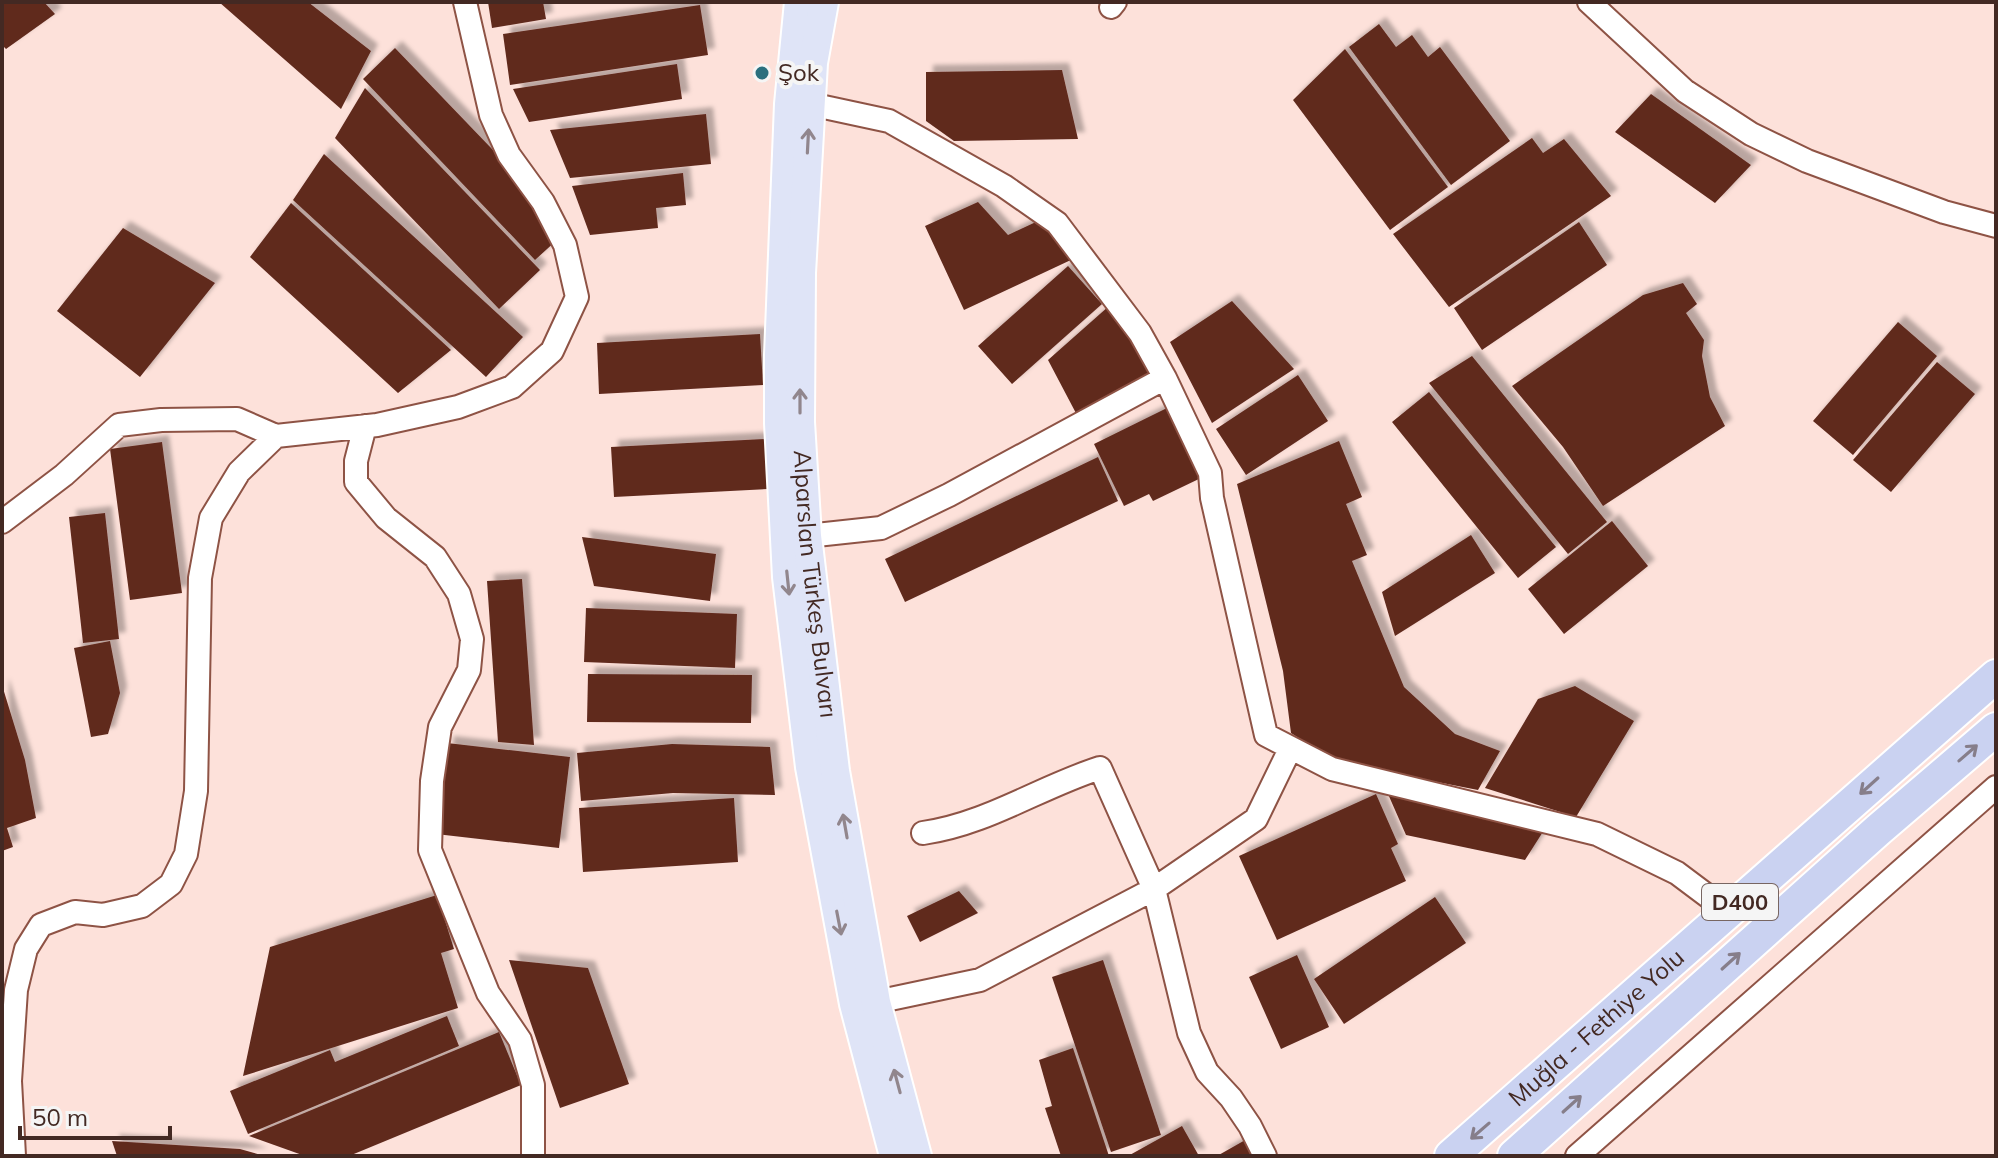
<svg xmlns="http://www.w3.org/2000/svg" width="1998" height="1158" font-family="Mulish,sans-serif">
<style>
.building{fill:#602a1e;filter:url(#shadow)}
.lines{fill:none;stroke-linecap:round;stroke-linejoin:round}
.minor-casing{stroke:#8e5345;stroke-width:26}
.major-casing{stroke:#fff;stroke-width:32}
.highway-casing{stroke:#fff;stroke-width:36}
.minor{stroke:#fff;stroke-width:22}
.major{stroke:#dfe4f7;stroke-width:28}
.highway{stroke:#cad2f1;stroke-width:32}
.oneway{stroke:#91868d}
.oneway2{stroke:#867e8a}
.poi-dot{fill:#2a6f7e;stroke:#f5f5f5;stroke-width:3}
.labels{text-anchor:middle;stroke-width:8;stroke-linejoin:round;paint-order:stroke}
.shield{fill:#f5f5f5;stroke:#786662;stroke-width:2}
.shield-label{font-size:22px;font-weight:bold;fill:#432923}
.poi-label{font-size:24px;fill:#432923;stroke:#f5f5f5;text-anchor:start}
.street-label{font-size:24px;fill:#432923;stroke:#f5f5f5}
</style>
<defs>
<filter id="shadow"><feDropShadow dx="7" dy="-7" stdDeviation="2" flood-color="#0004"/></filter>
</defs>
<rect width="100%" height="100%" fill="#fde1da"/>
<path class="building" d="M2 2H44L55 14 6 49 2 45Z
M219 2H308L371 51 341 109Z
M488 2H543L546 19 492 28Z
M700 5 708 55 510 85 503 34Z
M1379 24 1396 47 1412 35 1428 57 1440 47 1510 141 1451 185 1349 47Z
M395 48 517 175 558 239 535 260 363 79Z
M1345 49 1448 187 1390 230 1293 100Z
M677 64 682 99 529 122 513 89Z
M1062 70 1078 139 954 141 926 121V72Z
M365 88 540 270 499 309 335 138Z
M1651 94 1751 165 1715 203 1615 132Z
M706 114 711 164 570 178 550 130Z
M1532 138 1543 153 1564 139 1611 196 1449 307 1393 234Z
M324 154 523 337 486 377 293 200Z
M683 173 686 205 656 208 658 228 590 235 572 186Z
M978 202 1008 235 1038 221 1073 259 964 310 925 226Z
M291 203 451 350 398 393 250 257Z
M1579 222 1607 265 1482 350 1454 308Z
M123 228 215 283 140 377 57 311Z
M1068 266 1102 304 1012 384 978 346Z
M1683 283 1697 304 1686 313 1704 340 1702 356 1710 397 1725 426 1603 506 1563 447 1512 386 1643 295Z
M1232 301 1294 369 1212 423 1170 342Z
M1109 306 1157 372 1078 417 1048 360Z
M1898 322 1937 356 1853 455 1813 421Z
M760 334 763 385 599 394 597 343Z
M1472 356 1607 522 1568 554 1429 383Z
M1937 362 1975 394 1891 492 1853 460Z
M1298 375 1328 421 1246 475 1216 429Z
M1429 392 1556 547 1518 578 1392 422Z
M1169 407 1203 477 1153 501 1149 494 1124 506 1094 444Z
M766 439 768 489 614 497 611 447Z
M1339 441 1362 497 1346 504 1367 555 1352 561 1404 687 1455 734 1500 751 1478 790 1335 762 1291 733 1283 671 1237 484Z
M162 442 182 593 130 600 110 449Z
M1098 457 1118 501 905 602 885 559Z
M105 513 119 639 83 643 69 517Z
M1612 521 1648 566 1564 634 1528 589Z
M1471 535 1495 573 1395 636 1382 592Z
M582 537 716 554 710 601 594 586Z
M522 579 534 745 498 742 487 581Z
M586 608 737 614 735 668 584 662Z
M110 641 120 693 108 734 91 737 74 648Z
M588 674 752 675 751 723 587 722Z
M2 685 25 760 36 818 7 828 13 847 2 851Z
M1575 686 1634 721 1576 817 1485 788 1538 699Z
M447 743 570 757 559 848 436 834Z
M672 744 770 747 775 795 673 793 581 801 577 753Z
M1376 794 1398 844 1391 848 1406 881 1277 940 1239 856Z
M1388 794 1546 827 1525 860 1406 835Z
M734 798 738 862 583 872 579 808Z
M959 891 978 913 920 942 907 916Z
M437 895 454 949 441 953 458 1008 243 1076 270 947Z
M1435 897 1466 943 1344 1024 1314 979Z
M1297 955 1329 1027 1281 1049 1249 977Z
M509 960 588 968 629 1084 560 1108Z
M1103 960 1161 1135 1111 1152 1052 977Z
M447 1016 459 1046 248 1134 230 1091 330 1050 335 1062Z
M499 1032 521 1085 349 1156H305L249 1136Z
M1073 1048 1109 1156H1061L1045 1108 1052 1106 1039 1060Z
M1182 1126 1199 1156H1128Z
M1247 1139 1256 1156H1217Z
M112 1141 240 1149 261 1155 117 1156Z"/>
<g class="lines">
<defs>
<path id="minor" d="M1589 2 1685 91 1751 134 1807 161 1944 212 1996 226
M1111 7 1115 2
M810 104 889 121 1004 186 1057 223 1140 333 1165 378 1210 473 1212 498 1266 735 1332 769 1597 834 1677 873 1729 912
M365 426 356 461V482L386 518 435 557 459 594 472 639 469 670 440 727 432 781 430 850 488 993 520 1040 533 1085V1156
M2 522 64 475 119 425 161 420 237 419 276 436
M807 536 881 528 949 495 1165 378
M923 833C987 824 1040 787 1100 768L1154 889 1189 1033 1207 1072 1231 1098 1250 1126 1265 1156
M876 1002 980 980 1154 889 1256 819 1290 749
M14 1156 10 1081 16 990 26 949 41 925 75 912 103 915 142 906 171 884 186 854 196 791 200 578 211 518 239 472 276 436 377 425 458 407 512 387 552 351 577 297 565 245 543 202 509 155 491 115 465 2
M1577 1156 1996 787"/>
<g id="major">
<path d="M799 2 789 104 779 355V423L787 577 810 767 854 1004 894 1156"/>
<path id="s1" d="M824 2 813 63 801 273 800 422 807 536 835 771 876 1002 917 1156"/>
</g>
<g id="highway">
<path id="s2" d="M1451 1156 1996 676"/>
<path d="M1514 1156 1878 830 1996 729"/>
</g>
</defs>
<use href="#minor" class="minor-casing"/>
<use href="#major" class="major-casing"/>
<use href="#highway" class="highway-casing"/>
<use href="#minor" class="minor"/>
<use href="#major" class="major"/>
<use href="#highway" class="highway"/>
</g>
<defs><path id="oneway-shaft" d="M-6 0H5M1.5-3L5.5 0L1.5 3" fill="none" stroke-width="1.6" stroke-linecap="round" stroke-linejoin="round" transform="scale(2)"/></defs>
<g class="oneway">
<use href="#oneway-shaft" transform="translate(808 141) rotate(-87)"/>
<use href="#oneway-shaft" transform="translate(800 401) rotate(-90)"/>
<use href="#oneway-shaft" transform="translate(788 583) rotate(84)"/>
<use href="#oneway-shaft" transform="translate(845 826) rotate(-100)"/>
<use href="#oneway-shaft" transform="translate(839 923) rotate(79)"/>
<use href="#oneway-shaft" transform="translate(897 1081) rotate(-105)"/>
</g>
<g class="oneway2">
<use href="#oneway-shaft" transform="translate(1968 753) rotate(-41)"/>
<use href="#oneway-shaft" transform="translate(1869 786) rotate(138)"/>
<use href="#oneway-shaft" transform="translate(1731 961) rotate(-42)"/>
<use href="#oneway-shaft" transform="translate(1572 1104) rotate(-42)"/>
<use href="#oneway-shaft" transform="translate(1480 1131) rotate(139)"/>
</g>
<circle class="poi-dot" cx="762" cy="73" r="8"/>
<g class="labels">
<rect class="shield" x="1702" y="884" width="76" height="36" rx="6"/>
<g class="shield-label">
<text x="1740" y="910">D400</text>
</g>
<g class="poi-label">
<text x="778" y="81">Şok</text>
</g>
<g class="street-label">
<text dy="8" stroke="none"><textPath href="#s1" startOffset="584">Alparslan Türkeş Bulvarı</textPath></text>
<text dy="8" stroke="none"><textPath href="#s2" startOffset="194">Muğla - Fethiye Yolu</textPath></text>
</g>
</g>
<rect width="1998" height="1158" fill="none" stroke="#432923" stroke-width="8"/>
<path d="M20 1126v12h150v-12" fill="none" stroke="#432923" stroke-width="4"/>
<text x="32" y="1126" font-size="24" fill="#432923" stroke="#f5f5f5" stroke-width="6" paint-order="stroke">50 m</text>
</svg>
